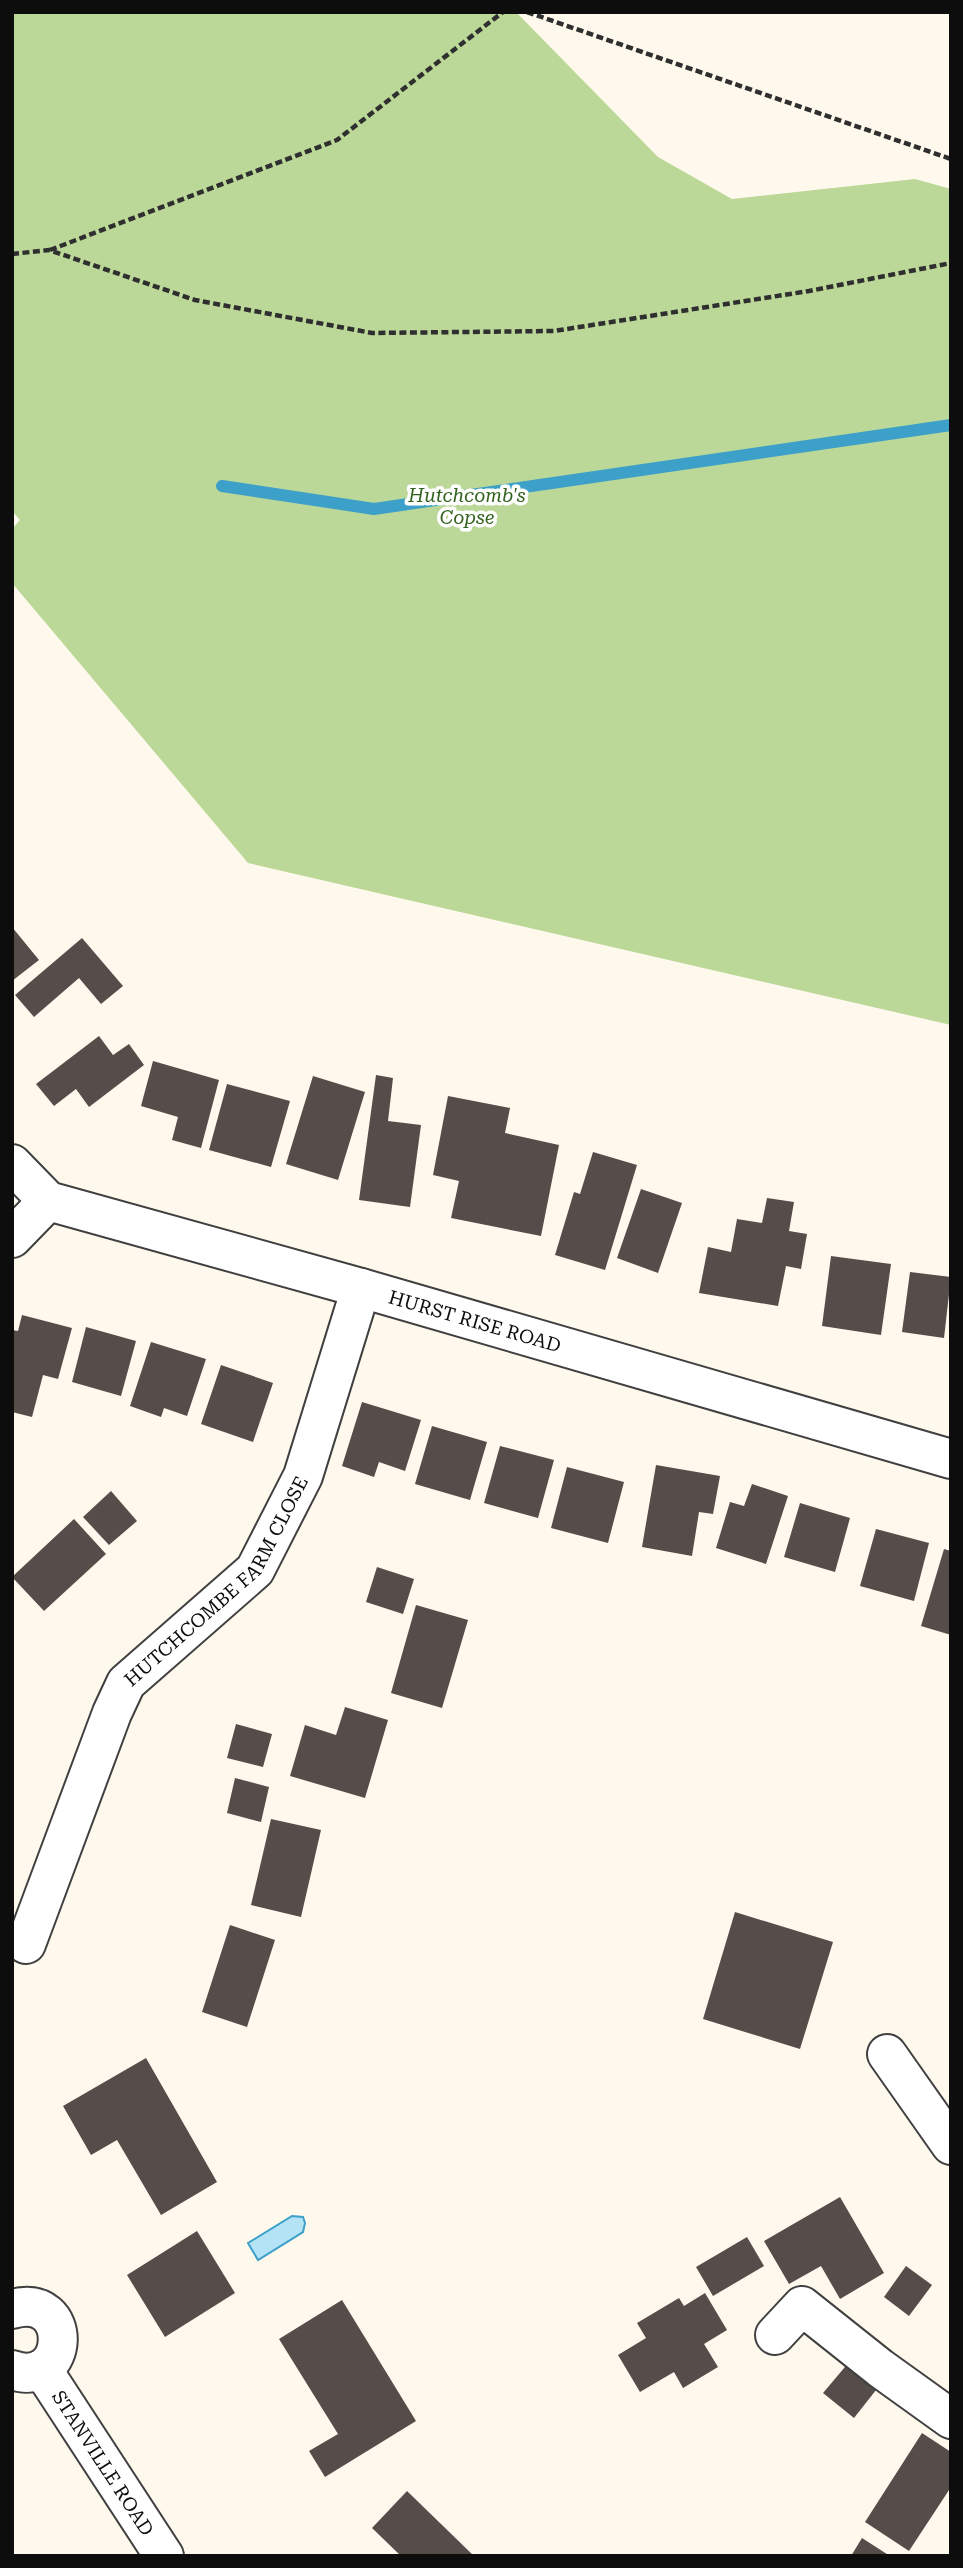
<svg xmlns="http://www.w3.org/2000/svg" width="963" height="2568" font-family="'Roboto Serif',serif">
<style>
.forest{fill:#bcd898}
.water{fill:#b3e3f4;stroke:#3ca0c9;stroke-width:2}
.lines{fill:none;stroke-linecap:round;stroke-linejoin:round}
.stream{stroke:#3ca0c9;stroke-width:12}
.building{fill:#554d4a}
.minor-casing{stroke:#404040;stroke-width:42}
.path{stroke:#2f2f2f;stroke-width:4.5;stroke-dasharray:7 3.5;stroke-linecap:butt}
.minor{stroke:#fff;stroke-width:38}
.labels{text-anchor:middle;stroke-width:7;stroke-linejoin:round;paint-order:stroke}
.park-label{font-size:19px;font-style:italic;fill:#34631f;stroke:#fff}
.street-label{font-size:19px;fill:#0d0d0d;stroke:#fff}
</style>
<rect width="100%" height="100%" fill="#fff9ed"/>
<path class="forest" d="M12 12H516L658 157 732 199 915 179 951 189V1025L248 863 12 583V529L20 520 12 511Z"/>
<path class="water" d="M292 2216 303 2217 305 2223 303 2232 258 2260 248 2243Z"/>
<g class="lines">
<path class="stream" d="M222 486 374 509 951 425"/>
</g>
<path class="building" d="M12 927 39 960 12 981Z
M82 938 123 986 101 1004 79 978 34 1017 15 995Z
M99 1036 113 1055 129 1044 144 1065 89 1107 76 1089 54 1106 36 1084Z
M153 1061 219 1080 201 1148 172 1140 178 1117 141 1106Z
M376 1075 393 1078 388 1121 421 1125 410 1207 359 1200Z
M313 1076 365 1092 338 1180 286 1164Z
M227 1084 290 1101 271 1167 209 1150Z
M448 1096 510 1108 505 1133 559 1145 541 1236 451 1218 459 1181 433 1175Z
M593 1152 637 1165 605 1270 555 1255 574 1192 580 1194Z
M641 1189 682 1203 658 1273 617 1258Z
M767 1198 794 1202 789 1231 807 1234 801 1269 786 1266 778 1306 699 1293 708 1247 731 1252 737 1219 762 1223Z
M831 1256 891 1264 881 1335 822 1326Z
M910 1272 951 1277 944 1338 902 1332Z
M22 1315 72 1328 58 1379 43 1375 32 1417 12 1412V1330L18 1331Z
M86 1327 136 1341 121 1396 72 1382Z
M151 1342 206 1359 187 1416 164 1408 161 1417 130 1406Z
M221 1365 273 1383 253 1442 201 1424Z
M362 1402 421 1420 405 1471 379 1462 374 1477 342 1466Z
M432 1426 487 1442 470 1500 415 1484Z
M500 1446 554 1460 538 1518 484 1503Z
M656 1465 720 1476 713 1514 699 1512 692 1556 642 1547Z
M567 1467 624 1482 608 1543 551 1528Z
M752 1484 788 1496 766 1564 716 1548 730 1502 744 1506Z
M111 1491 137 1521 109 1545 83 1517Z
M800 1503 850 1518 835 1572 784 1557Z
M74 1519 106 1554 44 1611 12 1577Z
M876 1529 929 1543 914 1601 860 1586Z
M944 1549 951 1551V1635L921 1626Z
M377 1567 414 1579 403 1614 366 1602Z
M416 1605 468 1620 442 1708 391 1693Z
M345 1707 388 1720 365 1798 290 1776 305 1725 336 1735Z
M236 1724 272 1734 263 1767 227 1758Z
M235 1778 269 1787 261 1822 227 1813Z
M271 1819 321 1830 301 1917 251 1905Z
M735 1912 833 1942 800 2049 703 2019Z
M230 1925 275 1940 247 2027 202 2012Z
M146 2058 217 2182 161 2215 117 2140 91 2155 63 2106Z
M840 2197 884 2273 840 2299 821 2266 789 2284 764 2241Z
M197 2231 235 2293 165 2337 127 2275Z
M747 2237 764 2266 713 2296 696 2267Z
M906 2266 932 2285 909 2316 884 2297Z
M705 2293 727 2330 704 2344 718 2367 683 2388 674 2372 640 2392 618 2355 646 2338 637 2323 679 2298 684 2306Z
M342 2300 416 2421 325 2477 309 2451 338 2434 279 2339Z
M850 2361 880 2385 854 2418 823 2393Z
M922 2433 951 2452V2487L909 2551 865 2522Z
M407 2491 474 2556H401L372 2528Z
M862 2538 890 2556H851Z"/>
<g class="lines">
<defs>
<g id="minor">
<path id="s1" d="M12 1164 48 1201 361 1288 951 1459"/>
<path d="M12 1238 48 1201"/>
<path id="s2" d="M26 1944 112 1713 126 1683 255 1570 303 1476 361 1288"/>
<path d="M887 2054 951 2145"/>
<path d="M12 2309C75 2291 71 2390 12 2370"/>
<path d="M775 2335 802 2306 880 2368 951 2419"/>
<path id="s3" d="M42 2369 164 2556"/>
</g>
</defs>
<use href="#minor" class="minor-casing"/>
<path class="path" d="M527 12 951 159
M50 250 337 140 503 12
M12 254 49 250 195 300 372 333 554 331 809 291 951 263"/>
<use href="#minor" class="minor"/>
</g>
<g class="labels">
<g class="park-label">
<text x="467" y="502">Hutchcomb's<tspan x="467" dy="22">Copse</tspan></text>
</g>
<g class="street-label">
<text dy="7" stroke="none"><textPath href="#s1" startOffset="495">HURST RISE ROAD</textPath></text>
<text dy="7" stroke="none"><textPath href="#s2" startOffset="418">HUTCHCOMBE FARM CLOSE</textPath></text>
<text dy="7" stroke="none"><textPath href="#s3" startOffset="112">STANVILLE ROAD</textPath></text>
</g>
</g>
<rect width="963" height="2568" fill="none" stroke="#0d0d0d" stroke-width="28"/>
</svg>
